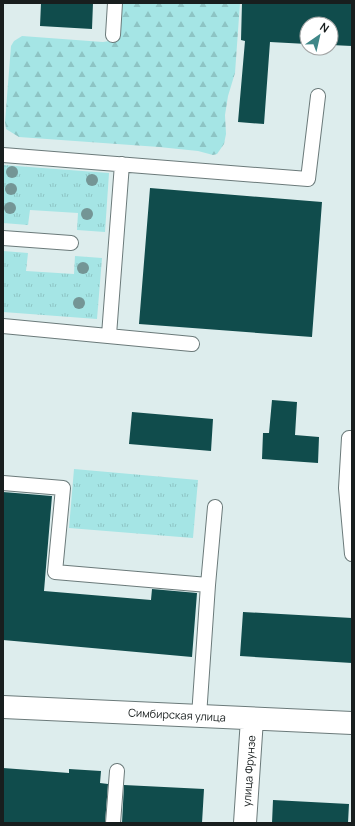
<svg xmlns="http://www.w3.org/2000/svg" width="355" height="826" font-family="Manrope,sans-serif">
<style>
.grass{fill:url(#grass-tufts)}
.forest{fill:url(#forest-firs)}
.building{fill:#104c4c}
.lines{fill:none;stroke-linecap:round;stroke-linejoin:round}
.service-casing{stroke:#6b7a7a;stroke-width:16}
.minor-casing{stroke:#6b7a7a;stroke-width:24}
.service{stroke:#fff;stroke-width:14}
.minor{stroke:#fff;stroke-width:22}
.tree{fill:#749595}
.labels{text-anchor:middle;stroke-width:4;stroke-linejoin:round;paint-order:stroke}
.street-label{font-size:11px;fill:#181e1e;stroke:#fff}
</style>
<defs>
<pattern id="grass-tufts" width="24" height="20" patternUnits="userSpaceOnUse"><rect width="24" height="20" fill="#a5e5e5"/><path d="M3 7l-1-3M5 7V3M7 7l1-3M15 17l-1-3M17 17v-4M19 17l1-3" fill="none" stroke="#8dc4c4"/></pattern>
<pattern id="forest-firs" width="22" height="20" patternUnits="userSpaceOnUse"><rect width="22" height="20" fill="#a5e5e5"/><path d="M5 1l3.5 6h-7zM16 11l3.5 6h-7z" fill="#8dc4c4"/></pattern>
</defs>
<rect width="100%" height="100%" fill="#ddeded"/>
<path class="grass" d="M3 165 109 173 105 232 77 230 78 213 30 210 28 225 3 223Z
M3 251 28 253 26 271 74 274 75 256 102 258 97 319 3 312Z
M74 469 198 480 193 538 69 528Z"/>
<path class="forest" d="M120 3H240L235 73 228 96 225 115 226 134 224 144 217 154 213 155 198 151 159 147 19 137 6 129 5 122 11 46 14 41 22 36 103 42 109 41 113 37Z"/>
<path class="building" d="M41 3H93L92 29 40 26Z
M242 3H352V46L331 45V24H307V44L270 42 264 124 238 122 245 41 241 40Z
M150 188 322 202 312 337 139 324Z
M272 400 297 402 295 435 319 437 318 463 262 459 263 433H269Z
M132 412 213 419 211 451 129 444Z
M3 492 52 496 44 591 151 600 152 589 197 593 192 657 3 640Z
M243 612 352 618V663L240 656Z
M3 768 69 773V769L101 771 100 783 108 784 105 823H3Z
M124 785 204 789 202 823H122Z
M273 800 349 804 348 823H272Z"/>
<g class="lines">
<defs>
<path id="service" d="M113 35 115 3
M3 155 308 179 318 96
M3 238 71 243
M3 326 192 344
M109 335 122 164
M352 438H349L346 488 352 554
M3 483 63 488 55 572 208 585 199 716
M208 585 215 507
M113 823 117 771"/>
<path id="minor" d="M3 707 352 723
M245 823 252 719"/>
</defs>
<use href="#service" class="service-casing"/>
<use href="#minor" class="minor-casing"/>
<use href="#service" class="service"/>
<use href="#minor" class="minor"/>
</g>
<g class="tree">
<circle cx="12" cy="172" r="6"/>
<circle cx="92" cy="180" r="6"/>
<circle cx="11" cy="189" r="6"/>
<circle cx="10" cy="208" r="6"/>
<circle cx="87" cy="214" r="6"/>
<circle cx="83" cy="268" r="6"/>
<circle cx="79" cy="303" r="6"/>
</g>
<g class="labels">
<g class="street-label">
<text transform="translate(177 715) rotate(3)" y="4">Симбирская улица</text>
<text transform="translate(249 771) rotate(-86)" y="4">улица Фрунзе</text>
</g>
</g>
<rect width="355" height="826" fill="none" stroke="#181e1e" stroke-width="8"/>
<g transform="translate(319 36) rotate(34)"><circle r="19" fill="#ffffff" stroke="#a3a5a5"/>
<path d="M0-3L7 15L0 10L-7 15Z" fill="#3f8788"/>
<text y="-6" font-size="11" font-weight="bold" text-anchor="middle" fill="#181e1e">N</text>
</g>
</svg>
